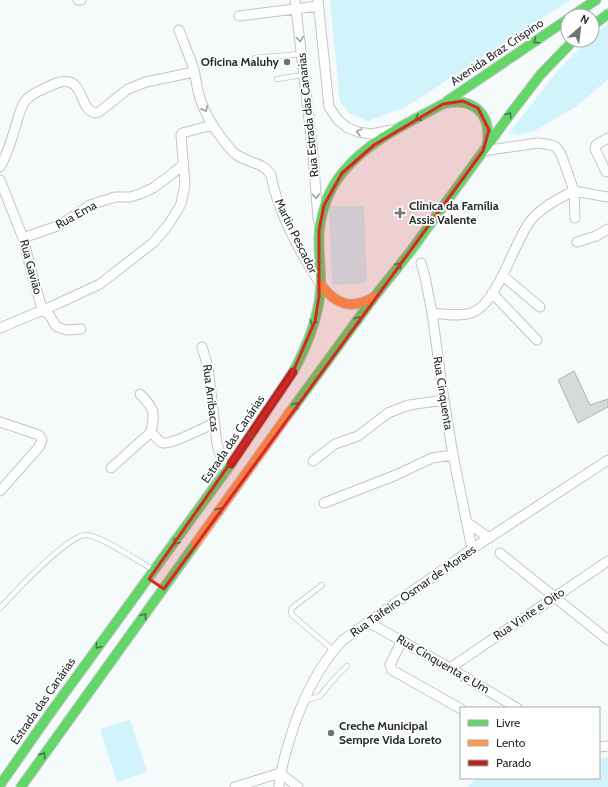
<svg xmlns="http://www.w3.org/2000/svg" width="608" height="787" font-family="Cabin,sans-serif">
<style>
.green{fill:#d1f3fc}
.building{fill:#d7dadb;stroke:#b0b4b5}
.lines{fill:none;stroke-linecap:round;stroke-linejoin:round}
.lane-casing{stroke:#c2c6c7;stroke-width:6}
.street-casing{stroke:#c2c6c7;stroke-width:11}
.fast-casing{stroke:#c2c6c7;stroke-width:11}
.slow-casing{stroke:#c2c6c7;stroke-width:11}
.jam-casing{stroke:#c2c6c7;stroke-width:11}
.lane{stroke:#fefefe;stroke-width:4.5}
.street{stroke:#fefefe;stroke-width:9}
.fast{stroke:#63d668;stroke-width:9}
.slow{stroke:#ff974d;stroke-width:9}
.jam{stroke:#b3261e;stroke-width:9}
.oneway{stroke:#9e9fa0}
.oneway2{stroke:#437847}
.marked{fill:#d62828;fill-opacity:0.2;stroke:#d62828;stroke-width:3;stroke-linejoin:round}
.poi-dot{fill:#707374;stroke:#fff;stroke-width:1.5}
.labels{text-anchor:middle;stroke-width:3.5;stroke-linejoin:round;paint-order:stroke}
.street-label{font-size:12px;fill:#292b2c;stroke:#fff}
.poi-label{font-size:12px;font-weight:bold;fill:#292b2c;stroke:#fff;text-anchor:start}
</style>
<rect width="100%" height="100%" fill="#f5fafb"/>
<path class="green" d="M330 0H570L406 107 368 121 350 114 340 102Z
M608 24V79L577 106 534 131 519 135 509 133 559 69 589 40H592V37Z
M329 206H364L367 283 332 285Z
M130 720 147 772 117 782 100 729Z
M608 757V787H468L476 778H599V759Z"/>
<path class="building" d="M574 371 590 405 608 399V407L578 423 558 380Z"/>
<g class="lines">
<defs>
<path id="lane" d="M255 58 301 54
M277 79 304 75
M322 585 292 608 291 611 292 615 333 650
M0 608C13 594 68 535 86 535 98 534 141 563 154 570
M304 699H311L320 696 335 678 347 666"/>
<path id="street" d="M78 0H81
M295 0 313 154 318 219
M318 0 329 107 338 120 348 128 358 132 371 134 392 130
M239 16 318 6
M179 30C184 44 190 57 194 70 196 77 196 84 198 91 203 113 218 135 233 152 244 163 263 161 271 175 278 213 300 253 321 285
M0 167C9 152 13 134 18 118 20 112 22 103 27 99 33 93 41 90 48 87 54 84 62 80 69 82 83 85 81 110 95 113L99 112 128 89 146 82 194 72
M606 172 595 149 596 145 608 138
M0 180 23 238 31 270 42 309 50 316 56 326 60 328 67 330 81 329
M575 218 574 191 608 197
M23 238 60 225 90 205 115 197H130L140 194 153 188 168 177 184 164
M577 242 596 236 608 229
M421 263 425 277 432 313 444 400 453 455 472 549
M503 276 540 307
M492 293 537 340
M432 313C444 314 459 317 471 313 497 306 514 241 531 220 542 207 559 198 574 191L561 154 556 147 551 145 538 143 483 151
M0 328 55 305 100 284 154 242 169 224 181 204 185 184 181 135 182 133 213 125
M202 347 208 367 217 444 226 472
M140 394C155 410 155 411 151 432
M0 422 39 435 42 440 39 447 0 491
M313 461 335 444 358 436 388 413 409 405 444 400
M111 468 151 432C154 435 159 442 163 443 170 445 206 427 214 423
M324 503 396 475 432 458 453 455
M468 523 489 538
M500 553 608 640
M368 622 450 668 517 708
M402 640 390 665 392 670 461 709
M450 668 608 561
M599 747 608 746
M280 773 298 787
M235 787 280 773
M279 787C280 772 284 759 288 745 299 707 315 669 343 640L472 549 608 460"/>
<path id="fast" d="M572 16 596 0
M592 26 608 14
M447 101 568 19
M293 372C306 348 317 322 320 294 322 277 319 260 319 243 318 218 327 191 343 172 368 141 408 123 443 104 473 96 492 114 487 144
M290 412 375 296 410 252 511 113 541 74 574 40
M0 785 51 712 231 464
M21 787 196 543"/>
<path id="slow" d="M321 285C336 305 352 310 374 297
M196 543 290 412"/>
<path id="jam" d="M231 464 293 372"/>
</defs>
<use href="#lane" class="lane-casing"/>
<use href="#street" class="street-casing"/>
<use href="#fast" class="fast-casing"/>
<use href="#slow" class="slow-casing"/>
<use href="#jam" class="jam-casing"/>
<use href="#lane" class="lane"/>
<use href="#street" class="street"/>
<use href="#fast" class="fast"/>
<use href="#slow" class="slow"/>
<use href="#jam" class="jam"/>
</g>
<defs><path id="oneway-chevron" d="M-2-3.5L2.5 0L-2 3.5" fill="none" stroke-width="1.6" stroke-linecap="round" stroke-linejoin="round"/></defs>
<g class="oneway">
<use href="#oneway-chevron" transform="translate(300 39) rotate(83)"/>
<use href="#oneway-chevron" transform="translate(205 109) rotate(64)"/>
<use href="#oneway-chevron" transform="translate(359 132) rotate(-165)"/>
<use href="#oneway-chevron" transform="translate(316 196) rotate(86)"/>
</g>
<g class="oneway2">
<use href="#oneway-chevron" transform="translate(536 41) rotate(146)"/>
<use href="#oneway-chevron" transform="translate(509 115) rotate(-53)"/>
<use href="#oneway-chevron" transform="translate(418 118) rotate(151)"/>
<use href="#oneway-chevron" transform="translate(399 265) rotate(-52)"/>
<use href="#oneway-chevron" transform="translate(358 319) rotate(-54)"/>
<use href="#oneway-chevron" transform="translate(313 323) rotate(108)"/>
<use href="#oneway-chevron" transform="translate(296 405) rotate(-54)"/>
<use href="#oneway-chevron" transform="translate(250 436) rotate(124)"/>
<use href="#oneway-chevron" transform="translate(219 510) rotate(-55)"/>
<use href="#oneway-chevron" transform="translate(176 542) rotate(126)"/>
<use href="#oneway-chevron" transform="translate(144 616) rotate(-54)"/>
<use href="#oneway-chevron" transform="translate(98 646) rotate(128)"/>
<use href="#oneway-chevron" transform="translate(43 755) rotate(-55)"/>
</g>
<path class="marked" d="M463 101 478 108 489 130 483 151 164 589 149 579 291 376 315 321 319 296V230L324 205 342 173 374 145 443 104Z"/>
<g class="poi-dot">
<circle cx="287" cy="62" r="4"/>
<path d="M398 207h4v4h4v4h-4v4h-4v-4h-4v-4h4z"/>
<circle cx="331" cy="733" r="4"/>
</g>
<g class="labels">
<g class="street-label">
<text transform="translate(497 52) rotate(-34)" y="4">Avenida Braz Crispino</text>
<text transform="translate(308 115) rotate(-96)" y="4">Rua Estrada das Canarias</text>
<text transform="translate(76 215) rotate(-29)" y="4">Rua Ema</text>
<text transform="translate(296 236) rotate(64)" y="4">Martin Pescador</text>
<text transform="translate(31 267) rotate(75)" y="4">Rua Gavião</text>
<text transform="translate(443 393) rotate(81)" y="4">Rua Cinquenta</text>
<text transform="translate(211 398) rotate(83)" y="4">Rua Arribacas</text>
<text transform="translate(233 439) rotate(-56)" y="4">Estrada das Canárias</text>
<text transform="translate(413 591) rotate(-35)" y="4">Rua Taifeiro Osmar de Moraes</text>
<text transform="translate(529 614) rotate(-34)" y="4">Rua Vinte e Oito</text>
<text transform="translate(443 664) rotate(30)" y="4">Rua Cinquenta e Um</text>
<text transform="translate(43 701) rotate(-55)" y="4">Estrada das Canárias</text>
</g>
<g class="poi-label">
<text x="279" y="66" text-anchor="end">Oficina Maluhy</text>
<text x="409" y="210">Clínica da Família<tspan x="409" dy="14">Assis Valente</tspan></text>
<text x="339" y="730">Creche Municipal<tspan x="339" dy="14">Sempre Vida Loreto</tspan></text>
</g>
</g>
<rect x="460" y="707" width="140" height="72" fill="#ffffff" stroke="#a9aaab"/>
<rect x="468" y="720" width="20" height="6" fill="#63d668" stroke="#a9aaab"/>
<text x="496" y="727" font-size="12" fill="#292b2c">Livre</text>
<rect x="468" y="740" width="20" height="6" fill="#ff974d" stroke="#a9aaab"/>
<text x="496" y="747" font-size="12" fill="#292b2c">Lento</text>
<rect x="468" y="760" width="20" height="6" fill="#b3261e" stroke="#a9aaab"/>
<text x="496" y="767" font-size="12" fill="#292b2c">Parado</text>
<g transform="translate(580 28) rotate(28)"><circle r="19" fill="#ffffff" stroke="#a9aaab"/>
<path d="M0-3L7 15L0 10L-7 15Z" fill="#707374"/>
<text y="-6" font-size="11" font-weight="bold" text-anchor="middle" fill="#292b2c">N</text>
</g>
</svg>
